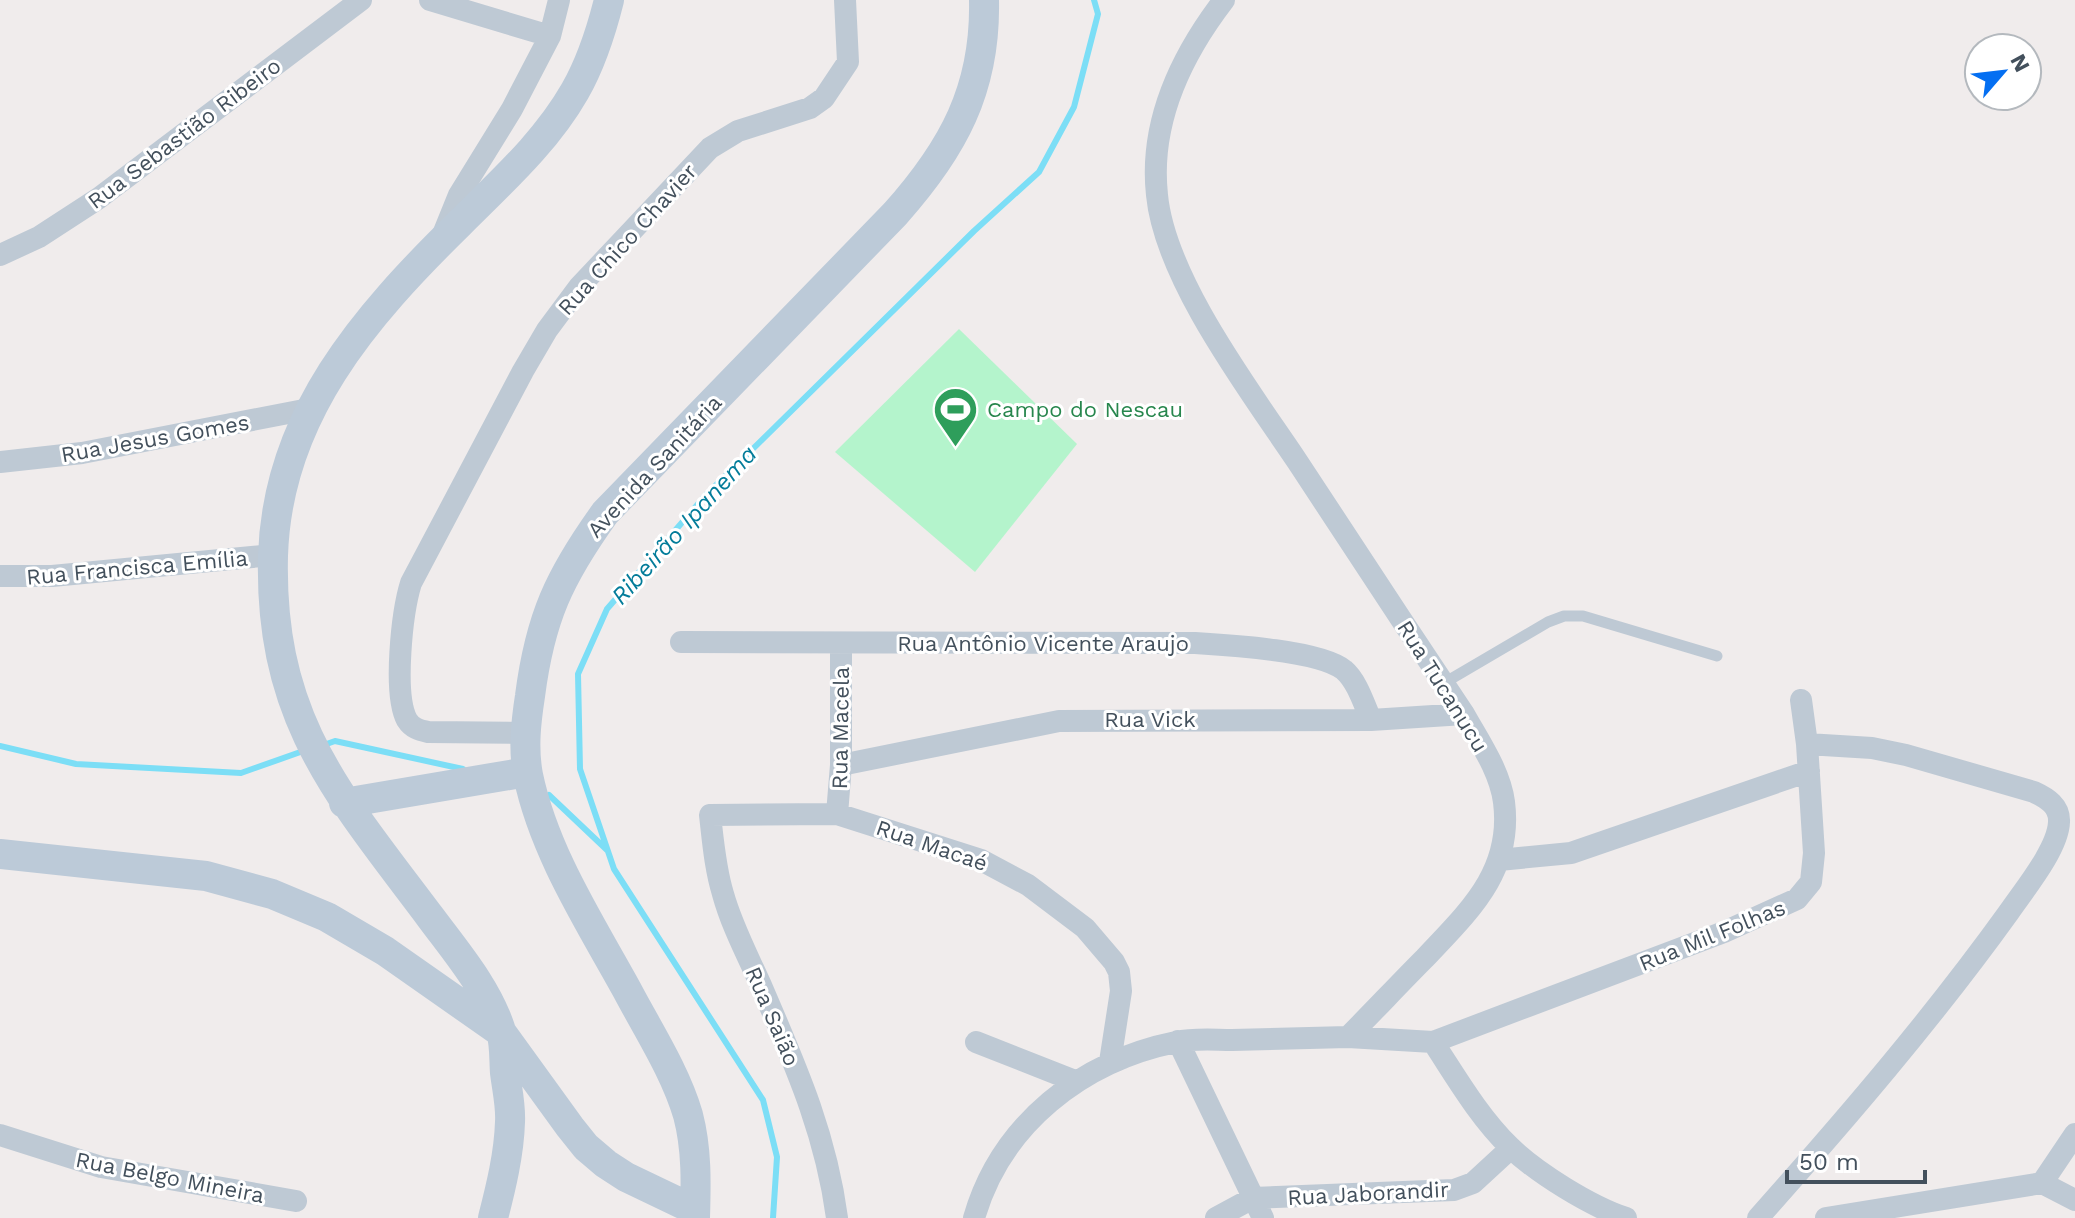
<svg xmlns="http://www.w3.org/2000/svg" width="2075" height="1218" font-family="'Work Sans',sans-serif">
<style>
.green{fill:#b4f4cc}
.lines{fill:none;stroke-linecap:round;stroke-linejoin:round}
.stream{stroke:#7cdef6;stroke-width:6}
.lane{stroke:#bec9d4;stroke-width:11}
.street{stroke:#bec9d4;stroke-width:22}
.secondary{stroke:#bccad8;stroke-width:30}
.labels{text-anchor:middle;stroke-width:6;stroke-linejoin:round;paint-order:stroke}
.street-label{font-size:22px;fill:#43505c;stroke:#fff}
.leisure-label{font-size:22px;fill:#27864d;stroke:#fff;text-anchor:start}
.water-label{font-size:24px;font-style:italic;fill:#037c9a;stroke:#fff}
</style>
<rect width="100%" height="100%" fill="#f0ecec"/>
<path class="green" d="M959 329 1077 444 975 572 835 452Z"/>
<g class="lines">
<path class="stream" d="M0 746 76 764 241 773 306 750
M321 746 335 741 463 769
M549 795 607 850
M773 1218 777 1157 763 1100 614 869 580 769 578 674 607 609 705 496 974 231 1039 172 1074 107 1098 14 1094 0"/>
<path class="lane" d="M1444 683 1548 622 1564 616H1583L1717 656"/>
<path class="street" d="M430 0 550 36
M442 237 459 195 512 109 550 36 559 0
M0 255 39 237 99 198 361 0
M0 462 82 453 309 409
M0 576H52L273 555
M681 642 1195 643C1227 645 1319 650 1344 670 1357 681 1364 704 1371 720
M525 733 428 732C419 730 412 728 407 720 393 694 402 612 411 583L523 371 547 330 579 287 710 148 738 131 810 108 824 98 848 62 845 0
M841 765 1059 721 1371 720 1464 714
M837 814 841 765V643
M1499 860 1571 853 1809 771
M1348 1037 1433 1042C1456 1077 1479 1117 1510 1147 1537 1173 1590 1206 1626 1218
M1178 1041 1263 1218
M976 1042 1075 1081
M1433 1042 1724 932 1797 899 1811 882 1814 853 1807 744 1801 700
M0 1135 101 1167 296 1201
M2042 1183 2075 1134
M837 1218C826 1134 796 1067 763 990 749 958 732 927 723 894 715 868 713 841 710 815L837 814 981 860 1028 885 1085 928 1114 962 1119 972 1121 991 1110 1062
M974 1218C1001 1124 1082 1061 1176 1042 1194 1038 1214 1040 1232 1040 1270 1039 1309 1038 1348 1037 1374 1011 1399 984 1425 958 1468 912 1513 872 1504 802 1500 771 1479 741 1464 714 1408 630 1352 545 1297 461 1250 391 1165 279 1157 195 1149 122 1181 56 1224 0
M1216 1218 1253 1198 1454 1190 1473 1183 1511 1148
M1758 1218C1846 1119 1932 1019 2009 912 2024 890 2058 849 2059 822 2060 806 2047 798 2034 792L1906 755 1872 748 1807 744
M1826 1218 2042 1183 2075 1200"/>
<path class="secondary" d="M344 803 527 772
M0 854 206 876 272 894 327 917 385 951 502 1033 570 1127 586 1147 606 1164 626 1177 695 1210
M493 1218C501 1187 509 1154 510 1122 511 1106 507 1089 505 1073 504 1060 505 1044 501 1031 488 989 457 953 431 918 339 795 269 720 273 556 277 416 365 316 460 223 501 182 546 142 575 91 591 63 601 32 609 0
M695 1218C696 1184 697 1149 688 1115 675 1071 648 1030 627 990 589 921 544 852 528 775 523 748 526 722 530 696 540 618 559 577 605 513L895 214C953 149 986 89 984 0"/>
</g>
<defs>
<symbol id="stadium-pin" viewBox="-11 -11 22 30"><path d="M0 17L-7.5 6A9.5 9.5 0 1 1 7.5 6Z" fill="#2e9e5b" stroke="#fff"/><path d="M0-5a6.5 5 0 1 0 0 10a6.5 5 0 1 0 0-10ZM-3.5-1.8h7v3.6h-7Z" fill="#fff"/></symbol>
</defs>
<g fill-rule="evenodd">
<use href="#stadium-pin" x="930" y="384" width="51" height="69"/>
</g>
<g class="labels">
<g class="street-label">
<text transform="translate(184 133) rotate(-37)" y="8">Rua Sebastião Ribeiro</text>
<text transform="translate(627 239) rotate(-48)" y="8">Rua Chico Chavier</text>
<text transform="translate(155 438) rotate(-10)" y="8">Rua Jesus Gomes</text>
<text transform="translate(654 466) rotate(-47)" y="8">Avenida Sanitária</text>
<text transform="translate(137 567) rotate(-5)" y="8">Rua Francisca Emília</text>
<text x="1043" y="651">Rua Antônio Vicente Araujo</text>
<text transform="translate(1443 686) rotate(58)" y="8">Rua Tucanucu</text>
<text x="1150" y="727">Rua Vick</text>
<text transform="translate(840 728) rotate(-89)" y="8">Rua Macela</text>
<text transform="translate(932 845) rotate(19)" y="8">Rua Macaé</text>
<text transform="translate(1712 935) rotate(-22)" y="8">Rua Mil Folhas</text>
<text transform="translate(773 1016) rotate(67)" y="8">Rua Saião</text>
<text transform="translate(170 1177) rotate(11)" y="8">Rua Belgo Mineira</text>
<text transform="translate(1368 1193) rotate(-3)" y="8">Rua Jaborandir</text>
</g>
<g class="leisure-label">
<text x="987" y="417">Campo do Nescau</text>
</g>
<g class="water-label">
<text transform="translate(684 525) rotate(-48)" y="8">Ribeirão Ipanema</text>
</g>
</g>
<g transform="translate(2003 72) rotate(62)"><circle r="38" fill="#ffffff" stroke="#b4b9be" stroke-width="2"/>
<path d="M0-6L14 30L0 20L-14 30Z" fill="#046ff2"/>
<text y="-12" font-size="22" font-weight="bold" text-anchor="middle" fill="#43505c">N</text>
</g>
<path d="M1787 1170v12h138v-12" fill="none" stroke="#43505c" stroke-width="4"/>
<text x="1799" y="1170" font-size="24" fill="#43505c" stroke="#ffffff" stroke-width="6" paint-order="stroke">50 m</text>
</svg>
